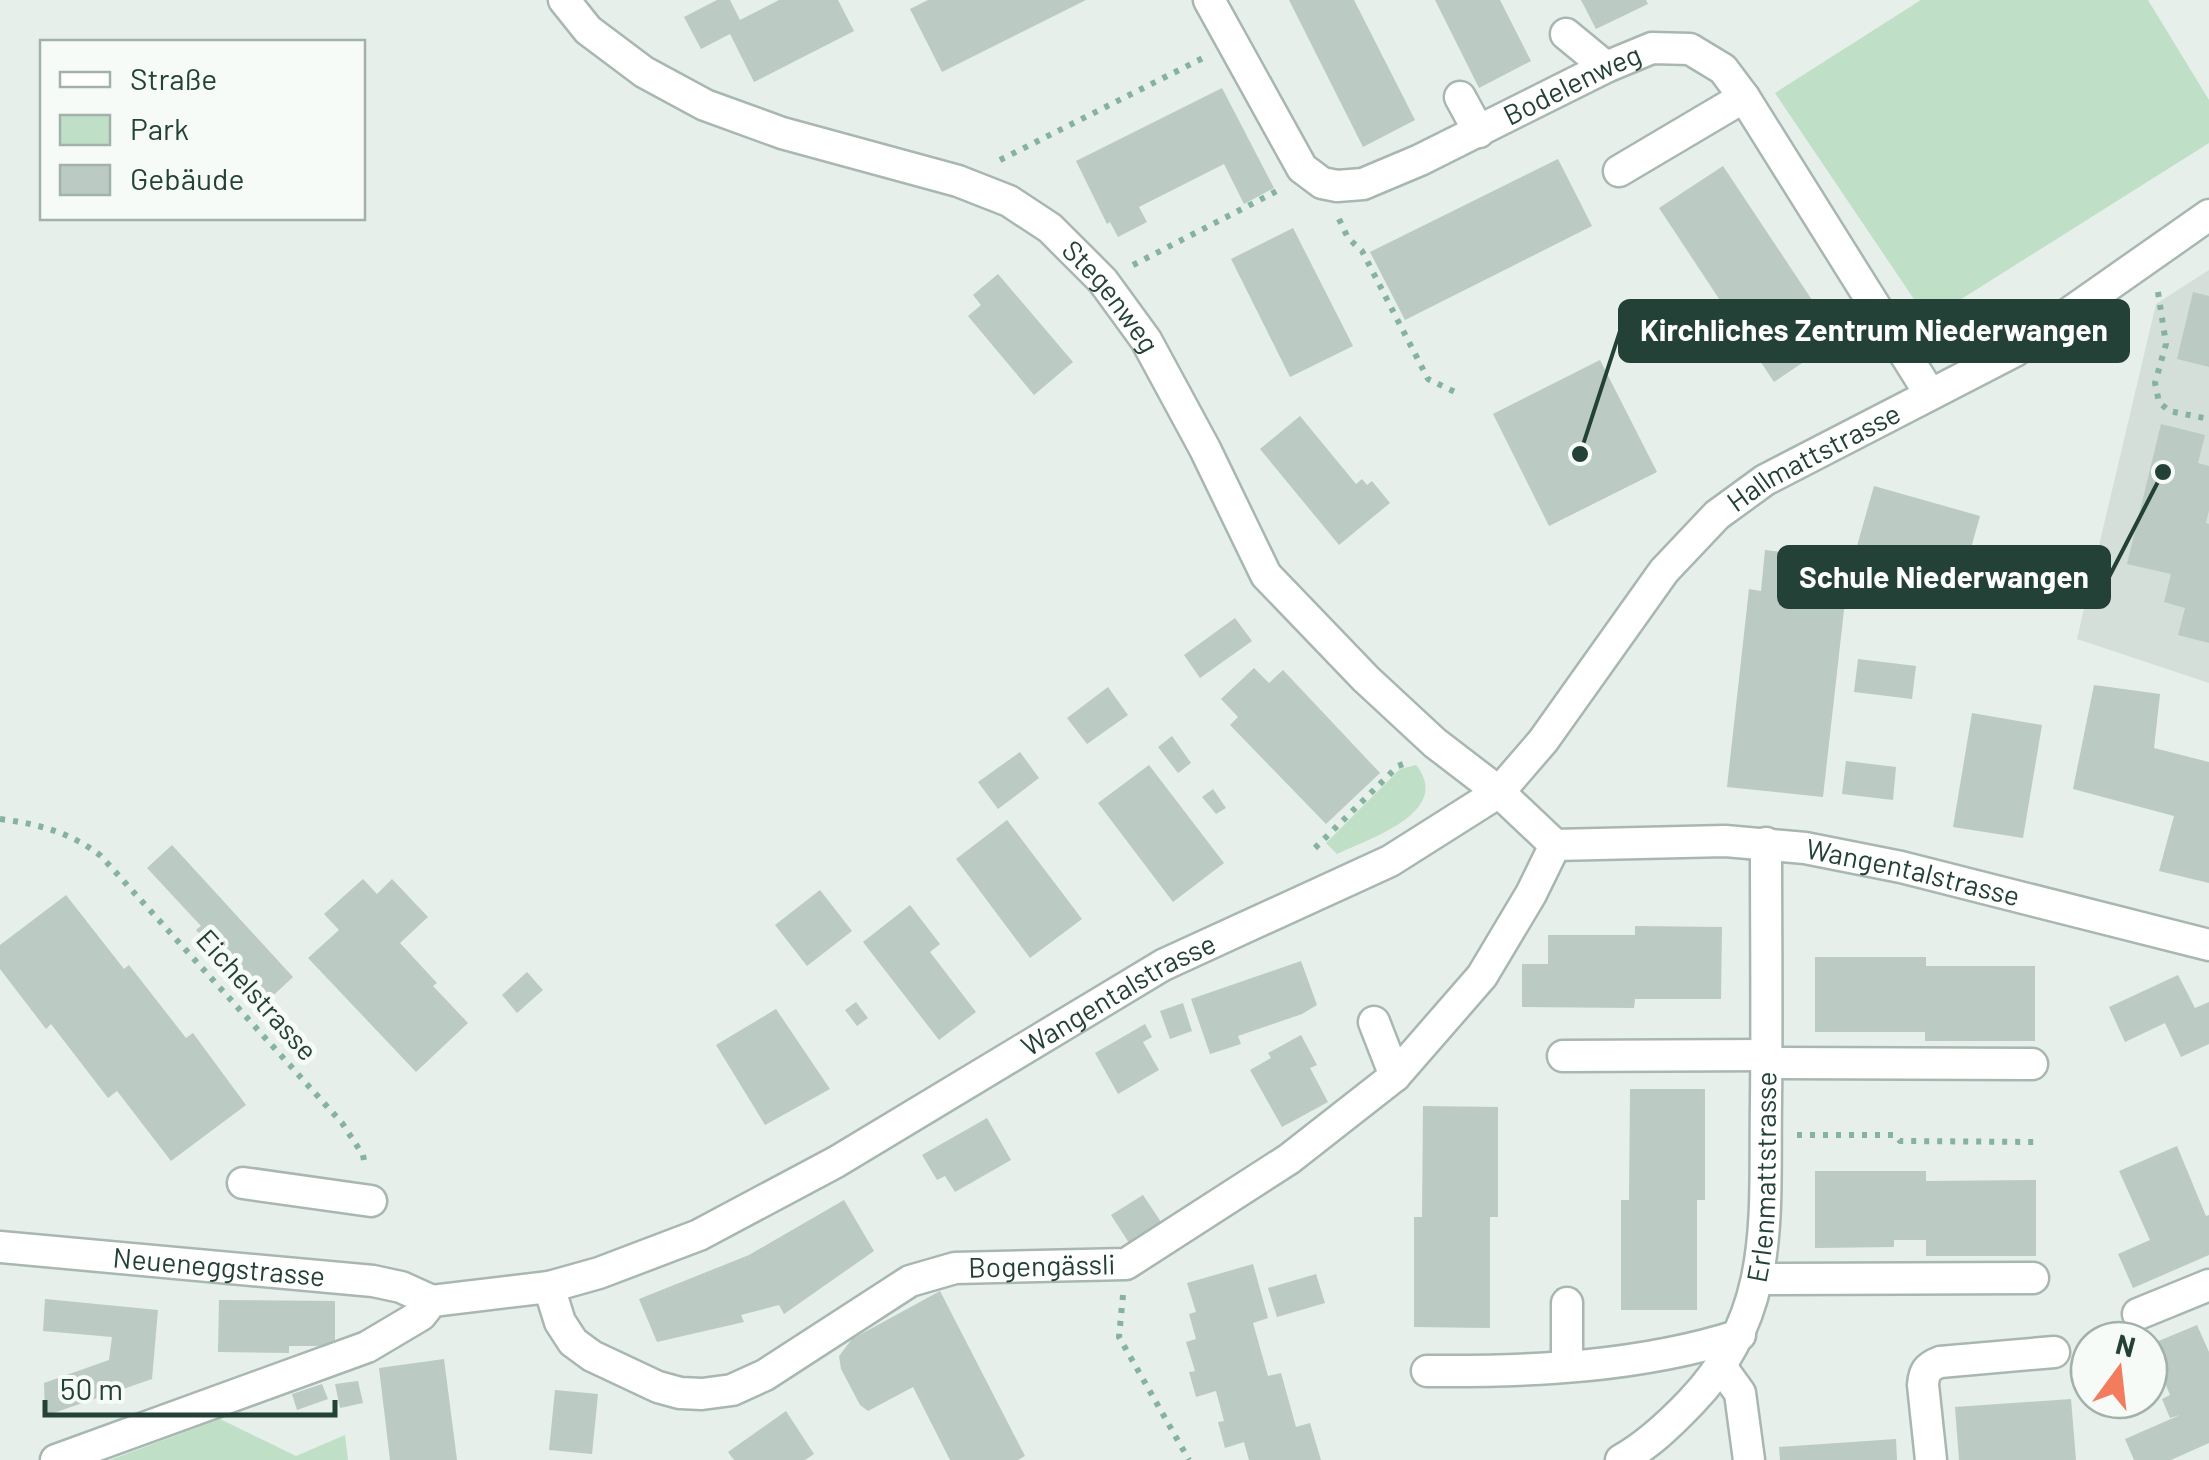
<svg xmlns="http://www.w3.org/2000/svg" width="2209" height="1460" font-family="Barlow,sans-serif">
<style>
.built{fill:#d4dfd9}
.green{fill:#bfe0c6}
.building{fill:#bbcac3}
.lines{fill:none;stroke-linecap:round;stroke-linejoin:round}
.minor-casing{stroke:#a8b7b1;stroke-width:35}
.path{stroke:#86b2a2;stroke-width:6;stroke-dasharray:5 8;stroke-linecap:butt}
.minor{stroke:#fff;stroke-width:30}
.labels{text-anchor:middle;stroke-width:10;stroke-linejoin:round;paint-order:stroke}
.street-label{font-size:28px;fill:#244138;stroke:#f7fbf8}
.leader{fill:none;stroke:#244138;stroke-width:4}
.callout-dot{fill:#244138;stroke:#f7fbf8;stroke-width:4}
.callout{fill:#244138;stroke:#244138;stroke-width:4}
.callout-label{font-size:30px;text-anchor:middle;font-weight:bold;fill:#fff}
</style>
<rect width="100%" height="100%" fill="#e6efea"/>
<path class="built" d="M2209 270V683L2077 639 2156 304Z"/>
<path class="green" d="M1921 0H2148L2209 100V143L1928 320 1775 93Z
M1416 765C1454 812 1368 839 1337 854L1326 843 1400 769Z
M220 1419 296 1456 345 1435 348 1460H110Z"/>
<path class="building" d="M717 0H730L740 20 779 0H838L854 31 754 82 730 34 701 49 684 17Z
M928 0H1086L942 72 910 9Z
M1289 0H1354L1415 120 1363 147Z
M1435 0H1500L1531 61 1479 88Z
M1581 0H1646L1648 4 1596 29Z
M1222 88 1274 188 1244 204 1224 164 1139 207 1147 222 1118 237 1110 222 1107 224 1076 161Z
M1558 159 1592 226 1405 320 1370 252Z
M1723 166 1838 339 1774 382 1659 208Z
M1293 228 1353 346 1290 377 1231 259Z
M998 274 1073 362 1034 395 968 316 981 305 973 295Z
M2193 292 2209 296V367L2177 359Z
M1600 360 1657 472 1549 526 1493 414Z
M1300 416 1356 484 1362 479 1367 485 1372 481 1390 503 1339 545 1260 449Z
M2161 424 2205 435 2198 463 2209 466V510L2206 523 2209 524V643L2178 635 2185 608 2164 602 2171 574 2127 564Z
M1874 486 1980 516 1961 584 1855 553Z
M1765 550 1838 558 1833 599 1845 601 1823 797 1727 787 1749 589 1761 591Z
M1235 618 1252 641 1200 678 1184 655Z
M1858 659 1916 666 1912 699 1854 692Z
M1254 668 1269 683 1283 670 1380 773 1326 824 1230 725 1238 717 1221 699Z
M2094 685 2160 694 2154 748 2209 762V883L2159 871 2174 816 2073 789Z
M1108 687 1128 715 1087 744 1067 718Z
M1972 713 2042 725 2023 838 1953 827Z
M1172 736 1191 763 1178 773 1158 747Z
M1020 752 1039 778 998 809 978 782Z
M1846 761 1896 767 1893 800 1842 794Z
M1149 765 1224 863 1173 902 1098 803Z
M1213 789 1226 808 1216 814 1202 797Z
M1007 820 1082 919 1030 958 956 859Z
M172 845 293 977 264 1004 196 930 201 926 147 868Z
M363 879 377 894 392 879 428 917 400 943 437 983 433 986 468 1023 416 1072 308 958 339 930 324 914Z
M820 890 852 931 807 966 775 925Z
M66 895 124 969 129 965 186 1038 193 1033 246 1105 171 1161 117 1091 108 1098 51 1024 46 1029 0 969V945Z
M910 905 940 944 930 952 976 1012 939 1040 863 942Z
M1635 926 1722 927 1721 999H1635L1634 1008 1522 1007V964H1548V935H1635Z
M1815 957H1926V966H2035V1041H1925V1032H1815Z
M1301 961 1317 1005 1302 1014 1238 1036 1241 1044 1210 1054 1191 999Z
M527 972 543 990 517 1013 502 995Z
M2178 975 2195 1008 2209 1002V1044L2181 1057 2165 1023 2125 1042 2109 1007Z
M856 1002 868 1018 857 1026 845 1010Z
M1183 1003 1192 1031 1170 1039 1160 1011Z
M776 1009 830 1089 765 1125 716 1045Z
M1145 1024 1152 1037 1143 1042 1159 1070 1118 1094 1095 1053Z
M1301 1035 1317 1065 1310 1068 1328 1102 1282 1127 1250 1070 1271 1058 1268 1053Z
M1630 1089H1705V1200H1697V1310H1621V1200H1629Z
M1423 1106 1498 1107V1217H1490V1328L1414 1327V1217H1422Z
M987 1118 1011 1160 955 1192 945 1176 937 1180 922 1155Z
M2177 1146 2206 1216 2209 1215V1255L2133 1288 2118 1254 2150 1240 2119 1171Z
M1815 1171H1926V1181L2036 1180V1256H1926V1240H1894V1247L1815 1248Z
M1143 1195 1161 1222 1129 1243 1111 1215Z
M844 1200 874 1251 784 1314 779 1305 741 1315 744 1322 657 1342 639 1299 749 1255Z
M1253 1264 1268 1318 1253 1323 1268 1376 1281 1373 1296 1427 1310 1423 1321 1460H1249L1244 1442 1225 1448 1218 1422 1224 1421 1216 1391 1196 1397 1189 1372 1195 1371 1186 1342 1196 1339 1189 1314 1196 1312 1187 1283Z
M1316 1274 1325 1303 1277 1317 1268 1288Z
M940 1291 1025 1456 1018 1460H950L913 1387 868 1411 860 1405 841 1369 839 1356 852 1339Z
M45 1299 158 1310 152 1379 45 1416 44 1383 109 1360 112 1337 43 1331Z
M219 1300 335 1301V1346H289V1353L218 1352Z
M2197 1325 2209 1352V1443L2171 1460H2134L2125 1439 2180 1415 2170 1418 2162 1399 2170 1395 2149 1345Z
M444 1359 457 1460H390L379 1368Z
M358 1381 363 1403 340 1408 335 1384Z
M322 1384 328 1399 297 1410 292 1394Z
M555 1390 598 1394 592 1454 549 1450Z
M2071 1399 2076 1460H1959L1955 1407Z
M786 1411 814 1454 805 1460H734L728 1452Z
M1896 1439 1897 1460H1780L1779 1447Z"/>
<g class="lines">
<defs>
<g id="minor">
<path id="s1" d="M564 0 588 30 644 72 705 105 782 133 958 181 1009 201 1050 228 1103 281 1146 340 1205 449 1266 575 1366 679 1435 743 1499 792 1555 845 1725 841 1805 848 1901 867 2209 945"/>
<path id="s2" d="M1209 0 1302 168 1322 183 1337 186 1363 184 1420 160 1606 67 1652 48 1690 49 1723 69 1744 97 1930 394"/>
<path d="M1566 34 1606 67"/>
<path d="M1460 97 1479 132"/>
<path d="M1619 171 1744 97"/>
<path d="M1374 1022 1395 1076"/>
<path d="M1563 1056 1767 1055"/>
<path d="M1767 1063 2032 1064"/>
<path d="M243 1183 371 1201"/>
<path id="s3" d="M0 1247 373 1281 401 1287 432 1301"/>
<path d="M1759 1279 2033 1278"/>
<path id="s4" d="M549 1287 560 1322 573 1342 592 1356 658 1387 680 1393 702 1394 732 1390 765 1375 910 1281 955 1268 1126 1264 1289 1159 1395 1076 1482 976 1531 894 1555 845"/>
<path d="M1567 1303V1365"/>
<path d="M2138 1314 2209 1285"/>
<path d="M1722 1368 1740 1393 1749 1460"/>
<path d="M1427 1371C1530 1372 1641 1367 1740 1335"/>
<path id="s5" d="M56 1460 367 1347 421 1315 432 1301 549 1287 599 1273 699 1235 836 1162 1163 965 1390 861 1499 792 1543 741 1664 571 1717 515 1765 480 2015 351 2209 215"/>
<path id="s6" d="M1621 1460C1648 1445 1670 1424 1691 1402 1777 1313 1764 1216 1766 1102 1767 1015 1766 929 1766 843"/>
<path d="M1931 1460 1923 1385C1924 1372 1927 1367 1940 1362L2054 1352"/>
</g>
</defs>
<use href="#minor" class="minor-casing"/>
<path class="path" d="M1000 160 1203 58
M1339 219 1348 238 1362 251 1428 379 1459 394
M1133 265 1277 191
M2158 292 2166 344 2155 383 2159 402 2169 411 2209 419
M0 819C38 824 70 832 101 856L342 1123 363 1155 365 1166
M1315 848 1398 766 1409 762
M1797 1135H1895L1900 1141 2036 1142
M1123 1295 1119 1337 1189 1460"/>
<use href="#minor" class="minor"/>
</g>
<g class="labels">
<g class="street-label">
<text dy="10" stroke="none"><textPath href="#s2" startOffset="490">Bodelenweg</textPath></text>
<text dy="10" stroke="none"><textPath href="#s1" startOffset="638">Stegenweg</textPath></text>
<text dy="10" stroke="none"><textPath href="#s5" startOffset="2070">Hallmattstrasse</textPath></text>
<text dy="10" stroke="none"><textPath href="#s1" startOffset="1715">Wangentalstrasse</textPath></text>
<text transform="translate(257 995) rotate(48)" y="10">Eichelstrasse</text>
<text dy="10" stroke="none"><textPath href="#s5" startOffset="1172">Wangentalstrasse</textPath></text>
<text dy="10" stroke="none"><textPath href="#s6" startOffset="335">Erlenmattstrasse</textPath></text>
<text dy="10" stroke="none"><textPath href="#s4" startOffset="575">Bogengässli</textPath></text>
<text dy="10" stroke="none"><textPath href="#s3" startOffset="220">Neueneggstrasse</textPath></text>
</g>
</g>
<path class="leader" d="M1580 454L1620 331M2163 472L2109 577"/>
<g class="callout-dot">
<circle cx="1580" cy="454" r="10"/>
<circle cx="2163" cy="472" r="10"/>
</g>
<g class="callout">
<rect x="1620" y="301" width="508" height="60" rx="10"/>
<rect x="1779" y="547" width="330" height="60" rx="10"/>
</g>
<g class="callout-label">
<text x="1874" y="341">Kirchliches Zentrum Niederwangen</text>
<text x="1944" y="588">Schule Niederwangen</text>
</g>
<rect x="40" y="40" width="325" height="180" fill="#f7fbf8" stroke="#a3b1ab" stroke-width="2.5"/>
<rect x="60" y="72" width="50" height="15" fill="#ffffff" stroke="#a3b1ab" stroke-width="2.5"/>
<text x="130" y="90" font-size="30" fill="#244138">Straße</text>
<rect x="60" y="115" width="50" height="30" fill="#bfe0c6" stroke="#a3b1ab" stroke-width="2.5"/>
<text x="130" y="140" font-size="30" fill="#244138">Park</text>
<rect x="60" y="165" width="50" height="30" fill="#bbcac3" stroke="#a3b1ab" stroke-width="2.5"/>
<text x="130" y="190" font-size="30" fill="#244138">Gebäude</text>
<g transform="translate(2119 1370) rotate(15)"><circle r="48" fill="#f7fbf8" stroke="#a3b1ab" stroke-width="2.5"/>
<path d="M0-8L18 38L0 25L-18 38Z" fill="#f37c5f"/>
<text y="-15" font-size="28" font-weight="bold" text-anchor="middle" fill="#244138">N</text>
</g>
<path d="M45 1400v15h290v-15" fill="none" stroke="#244138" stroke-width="5"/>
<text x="60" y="1400" font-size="30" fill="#244138" stroke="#f7fbf8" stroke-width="8" paint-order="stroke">50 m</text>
</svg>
